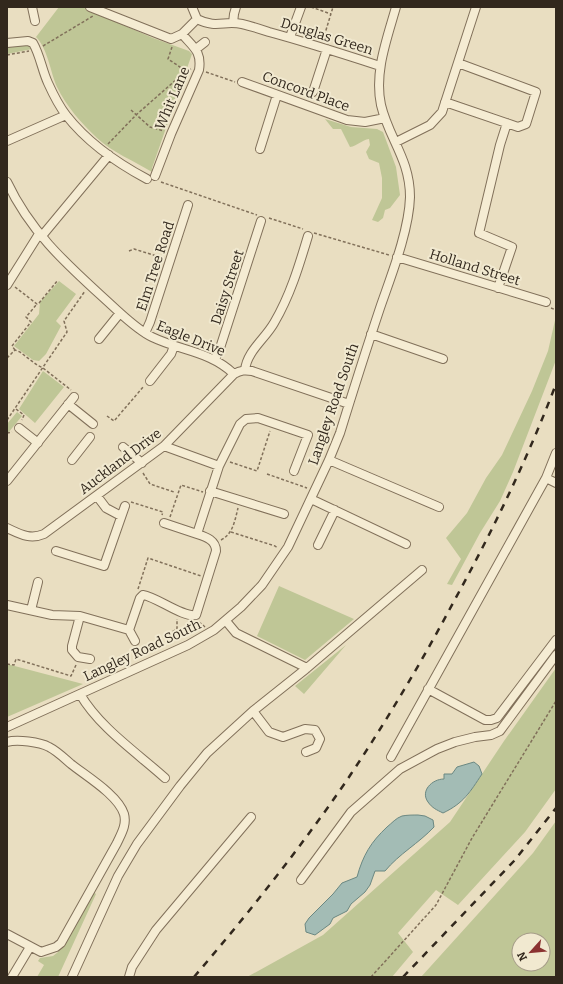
<svg xmlns="http://www.w3.org/2000/svg" width="563" height="984" font-family="Bitter,serif">
<style>
.green{fill:#bfc696;fill-rule:evenodd}
.water{fill:#a3bcb5;stroke:#6b8882}
.lines{fill:none;stroke-linecap:round;stroke-linejoin:round}
.minor-casing{stroke:#81705a;stroke-width:10}
.path{stroke:#81705a;stroke-width:1.5;stroke-dasharray:3 2;stroke-linecap:butt}
.minor{stroke:#f5ecd3;stroke-width:8}
.rail{stroke:#32281d;stroke-width:2.5;stroke-dasharray:7 7;stroke-linecap:butt}
.labels{text-anchor:middle;stroke-width:4;stroke-linejoin:round;paint-order:stroke}
.street-label{font-size:14px;fill:#32281d;stroke:#f1e9d0}
</style>
<rect width="100%" height="100%" fill="#e9dec1"/>
<path class="green" d="M59 7H82L153 38 189 51 192 54 152 168V172C134 161 112 152 97 138 82 124 66 106 57 87 50 71 48 49 36 37Z
M26 44 31 46 32 49 7 54V47Z
M325 119 351 127 377 129 383 132 396 167 400 195 390 208 385 210 383 218 378 222 372 220 382 198V178L379 163 369 159 366 152 370 145 369 139C362 140 357 146 350 147L341 129H333Z
M59 281 76 294 56 321 61 326 46 354 39 361 33 360 14 346 39 314 40 302Z
M556 316V360L513 472 500 501 480 533 452 585 447 584 461 559 446 538 467 513 486 478 502 455 532 391 548 351Z
M43 371 64 387 35 423 19 409Z
M17 412 22 416 8 433 7 432V424Z
M279 586 354 619 305 660 257 636Z
M346 645 304 694 295 686Z
M7 664 83 684 7 717Z
M556 668V789L525 832 458 905 436 890 398 933 413 952 392 977H247L323 935 450 822 504 741Z
M556 821V977H421L533 853ZM519 940H543V964H519Z
M92 891 96 894 58 977H37L44 965 38 961 40 958 53 956 58 952Z"/>
<path class="water" d="M474 762 479 766 482 774C470 792 464 803 443 813 437 810 432 808 428 802 420 791 432 779 444 779V774H452L457 767Z
M418 815 425 816 433 820 434 827C419 843 399 854 385 871H375L370 885 365 892 351 904 347 911 333 918 330 924 315 935 306 932 305 924 309 918 333 894 342 883 357 877C363 855 371 842 387 827 392 823 396 818 402 816 407 815 413 815 418 815Z"/>
<g class="lines">
<defs>
<path id="minor" d="M32 7 35 21
M90 7 171 39 182 34 197 19
M192 7 197 19
M197 19C217 29 224 20 242 24 251 26 260 29 269 32 306 42 343 54 380 66
M233 23 234 14 236 7
M290 37 301 7
M7 43 28 41 33 43C40 55 42 70 48 83 53 94 59 106 66 115 87 142 117 163 147 179
M196 49 205 42
M242 82 347 120 365 122 385 118
M313 92 327 49
M445 102 518 127 526 124 536 92 458 63
M7 141 66 115
M396 142 430 125 442 112 476 7
M260 149 277 95
M155 176 171 134 199 70C202 51 193 47 182 34
M7 182C34 239 75 271 120 313
M41 237 109 155
M397 257 546 302
M7 285 39 234
M498 288 512 247 479 233 500 145 507 123
M145 333 150 322 188 205
M371 334 443 359
M99 339 120 313C130 322 140 331 152 337 181 351 210 351 234 374
M215 359 220 348 261 221
M245 370C247 351 265 339 274 323 290 296 299 266 308 236
M150 381 171 354 174 346
M68 404 93 424
M19 428 38 443
M164 446 219 466 240 424 246 419 258 418 308 435 294 471
M123 447 142 463
M72 460 90 437
M329 460 439 507
M546 478 556 453
M7 481 74 397
M210 491 284 514
M97 496 106 508 121 516
M311 499 406 544
M164 523 197 534
M7 528C20 534 30 540 44 534L164 446 234 374C241 370 245 370 252 371L349 404
M318 545 335 510
M56 551 104 566 125 506
M7 605 52 615 80 616 129 630 140 598 143 595C157 597 183 618 196 615L216 551C216 540 206 537 197 534L219 466
M31 610 38 582
M80 616 72 646V650L78 657 90 659
M226 621 236 633 307 668
M129 630 135 641
M428 689 485 720H491L497 718 556 640
M80 694C99 727 136 752 165 778
M253 711 269 732 283 737 305 729 315 730 320 739 316 748 306 752
M7 727 188 645 214 630 241 607 262 585 288 547 329 460 340 433C353 391 366 350 380 308 391 276 409 231 410 197 410 159 389 139 381 105 374 72 387 39 396 7
M7 742C17 739 40 742 49 747 57 751 64 758 71 764 86 776 118 795 124 814 127 825 121 834 117 843L61 943 56 947 41 952 7 934
M391 757 546 478 556 483
M301 880 351 812 400 769 437 749 455 742 475 737 491 735 500 731 556 655
M12 977 30 947
M72 977 118 876 137 844 180 786 207 753 253 711 307 668 422 570
M129 977 132 967 156 930 251 817"/>
</defs>
<use href="#minor" class="minor-casing"/>
<path class="path" d="M311 7 331 14
M323 40 333 7
M43 46 93 16
M172 47 168 59 186 71
M7 55 29 51
M206 72 235 82
M131 110 150 127 164 131
M108 144 136 115 186 71 191 69
M161 182 257 215
M269 218 303 229
M314 233 389 255
M129 251 134 249 163 258
M15 287 37 304 39 303 58 280
M551 308 556 310
M15 350 12 346 31 322 26 317 37 304
M7 358 15 350 20 352 37 365 43 368 71 390
M16 409 24 415 22 420
M107 416 114 421 144 386
M7 420 67 332 64 321 85 291
M7 433 12 432
M230 462 257 471 270 431
M143 473 150 484 174 492
M267 474 307 488
M131 502 163 512 162 515
M170 517 181 485 203 492
M231 532 275 546 278 548
M221 540C233 534 235 520 238 508
M138 589 148 558 201 576
M199 622 205 627
M164 637 177 629V619
M7 664 14 665 16 659 71 676 76 665
M371 977 436 905 472 838 556 701"/>
<use href="#minor" class="minor"/>
<path class="rail" d="M194 977C247 915 298 851 345 783 384 725 420 665 453 603 492 532 527 460 556 384
M403 977 514 861 556 808"/>
</g>
<g class="labels">
<g class="street-label">
<text transform="translate(327 36) rotate(17)" y="5">Douglas Green</text>
<text transform="translate(306 91) rotate(20)" y="5">Concord Place</text>
<text transform="translate(172 98) rotate(-67)" y="5">Whit Lane</text>
<text transform="translate(155 266) rotate(-72)" y="5">Elm Tree Road</text>
<text transform="translate(475 267) rotate(17)" y="5">Holland Street</text>
<text transform="translate(227 287) rotate(-72)" y="5">Daisy Street</text>
<text transform="translate(191 338) rotate(22)" y="5">Eagle Drive</text>
<text transform="translate(333 404) rotate(-71)" y="5">Langley Road South</text>
<text transform="translate(120 461) rotate(-37)" y="5">Auckland Drive</text>
<text transform="translate(142 650) rotate(-25)" y="5">Langley Road South</text>
</g>
</g>
<rect width="563" height="984" fill="none" stroke="#32281d" stroke-width="16"/>
<g transform="translate(531 952) rotate(243)"><circle r="19" fill="#f1e9d0" stroke="#a59c88"/>
<path d="M0-3L7 15L0 10L-7 15Z" fill="#8a3230"/>
<text y="-6" font-size="11" font-weight="bold" text-anchor="middle" fill="#32281d">N</text>
</g>
</svg>
